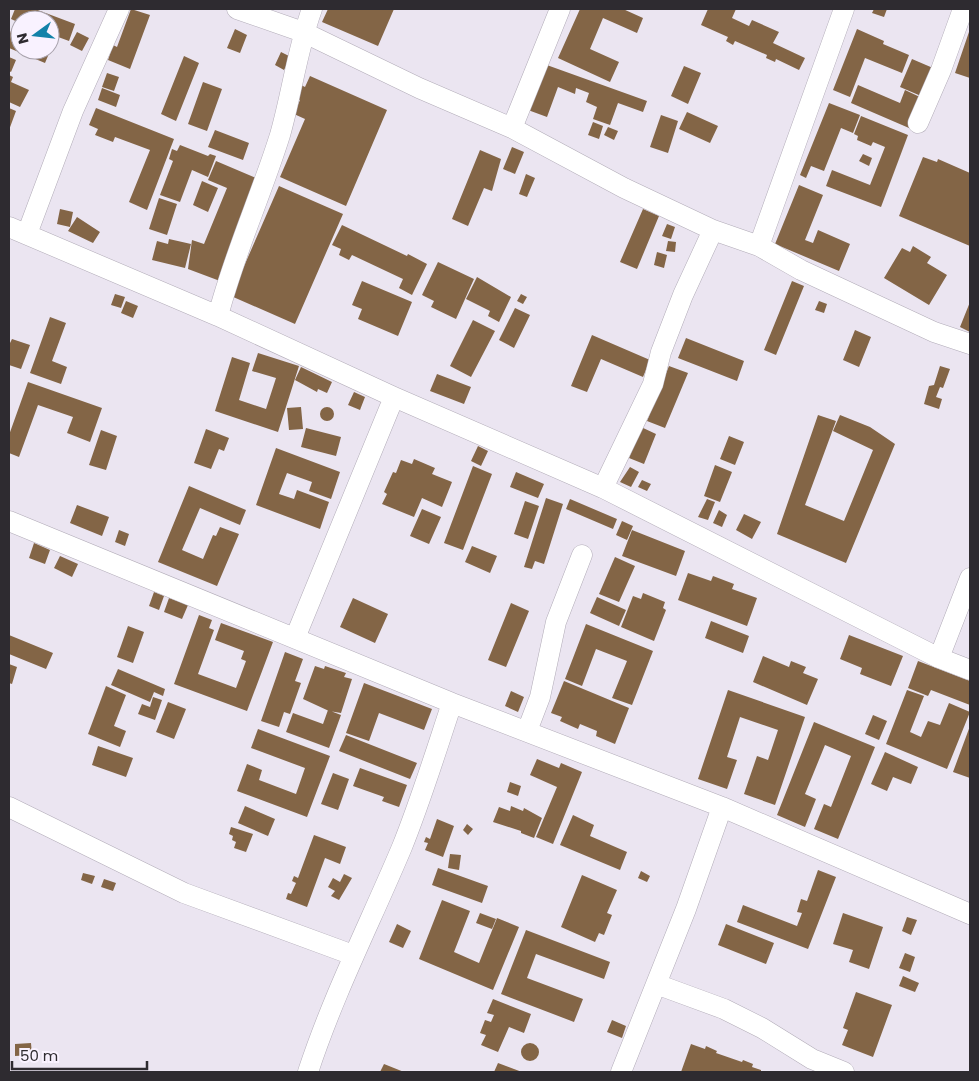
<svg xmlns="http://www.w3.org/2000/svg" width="979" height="1081" font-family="Poppins,sans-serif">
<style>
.building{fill:#836546}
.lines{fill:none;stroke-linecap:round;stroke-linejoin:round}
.minor-casing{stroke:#b2acb8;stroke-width:21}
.minor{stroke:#fff;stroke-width:20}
</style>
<rect width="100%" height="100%" fill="#ebe5f1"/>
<path class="building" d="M15 9H35L75 24 69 41 50 34V20H20V23L11 19Z
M131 9 150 15 130 69 108 60 113 45 117 47Z
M328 9H394L378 46 322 22Z
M580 9H623L643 18 637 33 603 18 590 49 619 62 610 82 558 58Z
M708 9H736L732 18 749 26 752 20 779 32 773 43 805 58 799 70 776 59 775 62 766 58 767 55 735 41 733 45 726 41 728 37 701 25Z
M874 9H887L884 17 872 13Z
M12 28 20 31V50H50V43L53 44 45 63 9 48V36Z
M235 29 247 35 240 53 227 48Z
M857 29 884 41 883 44 909 55 902 73 865 58 850 97 833 90Z
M970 29V78L955 73Z
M77 32 89 38 82 51 70 45Z
M281 52 291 57 284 70 275 65Z
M184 56 199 63 176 121 161 114Z
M9 57 16 60 11 72 9 71Z
M912 59 933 68 921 96 900 87Z
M544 64 647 101 643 112 618 103 610 125 593 119 597 107 586 102 589 93 576 88 575 94 558 87 547 117 528 110Z
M684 66 701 73 688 104 671 96Z
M107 73 119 77 114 91 102 87Z
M9 75 13 77 11 82 29 90 20 107 9 102Z
M310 76 387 110 346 206 280 177 305 119 294 114 300 100 296 98 301 85 305 87Z
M203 82 222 89 207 131 188 124Z
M858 85 900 103 905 90 922 98 909 128 851 103Z
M102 88 120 95 116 107 98 100Z
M829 103 860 115 853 133 841 128 824 171 811 166 806 178 800 175Z
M9 108 16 111 9 130Z
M96 108 174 139 147 210 129 202 150 150 115 137 113 142 95 135 98 129 89 125Z
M687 112 718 126 710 143 679 129Z
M661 115 678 121 668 153 650 147Z
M861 116 908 135 881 207 826 186 832 170 870 185 885 147 873 142 871 146 857 140 858 136 854 134Z
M593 122 603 126 599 139 588 135Z
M608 127 618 131 614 140 604 135Z
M215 130 249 143 243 160 208 147Z
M180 145 208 156 210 154 216 156 208 177 192 170 180 202 160 195 173 161 169 159 172 149 177 151Z
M512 147 524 152 515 174 503 169Z
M480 150 501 159 492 191 484 188 468 226 452 219Z
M863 154 872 158 869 166 859 161Z
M923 157 937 162 938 159 970 173V246L899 216Z
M216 161 261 180 220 281 188 269 192 240 204 244 227 188 208 180Z
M526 174 535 178 527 197 519 194Z
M202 181 218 188 208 212 193 205Z
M799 185 823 195 805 240 813 243 818 230 850 244 839 271 775 244Z
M279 186 343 214 295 324 231 296Z
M159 198 177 204 167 235 149 229Z
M60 209 73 212 70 227 57 224Z
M643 209 659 216 637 269 620 262Z
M77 217 100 232 93 243 68 231Z
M667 224 675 227 671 239 662 236Z
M342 225 407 256 408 254 427 264 412 295 399 288 403 279 352 255 349 260 339 255 341 249 332 245Z
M169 239 191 244 185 268 152 260 157 241 168 244Z
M668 241 676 242 675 252 666 251Z
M913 246 931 257 927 263 947 275 929 305 884 278 902 248 910 252Z
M657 252 667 255 664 268 654 265Z
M438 262 474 279 456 319 431 307 434 301 422 295Z
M477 277 511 297 499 322 488 316 490 311 466 299Z
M362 281 412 302 398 336 358 319 362 309 352 305Z
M792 281 804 286 776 355 764 350Z
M115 294 125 297 121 308 111 305Z
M521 294 527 297 523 304 517 301Z
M126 301 138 306 133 318 121 313Z
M819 301 827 304 824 313 815 310Z
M970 302V332L960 327Z
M515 308 530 315 514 348 499 340Z
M50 317 66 323 52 361 67 367 61 384 30 373Z
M473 320 495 331 471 377 450 366Z
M855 330 871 337 859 367 843 360Z
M592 335 650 360 643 377 601 359 587 392 571 386Z
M686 338 744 361 737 381 678 358Z
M12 339 30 345 21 369 9 365V345Z
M258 353 299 366 278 432 215 411 232 357 250 363 239 400 266 409 276 378 252 371Z
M669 366 688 373 665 428 647 421Z
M940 366 950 369 943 388 940 387 936 397 942 399 939 409 924 404 929 386 934 385Z
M301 367 332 382 327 393 318 389 317 392 295 380Z
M437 374 471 387 464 404 430 391Z
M28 382 102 408 90 442 67 433 73 417 38 405 19 457 9 453V435Z
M354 392 365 397 360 410 348 405Z
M320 414a7 7 0 1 1 14 0a7 7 0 1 1-14 0Z
M301 407 303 429 289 430 287 408Z
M818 415 836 421 805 505 844 521 873 450 833 431 840 415 870 427 895 444 846 563 777 534Z
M641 427 656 434 644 464 629 458Z
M306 428 341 437 336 456 301 447Z
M206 429 229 438 224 451 219 449 211 469 194 463Z
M101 430 117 436 106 470 89 465Z
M729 436 744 442 735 465 720 459Z
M478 446 488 451 481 466 471 461Z
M276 448 340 472 331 499 309 491 312 482 287 473 279 494 294 499 297 490 329 502 320 529 256 505Z
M414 459 435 468 432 474 452 482 442 507 422 498 414 517 382 504 387 494 384 492 393 472 396 473 401 460 412 464Z
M715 465 732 472 720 502 704 496Z
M473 466 492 474 463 550 444 543Z
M630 467 639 472 631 487 620 482Z
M516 472 544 484 538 498 510 487Z
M642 480 651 484 647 491 638 487Z
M189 486 246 510 240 525 200 508 182 550 203 559 213 535 216 536 220 527 239 534 217 586 158 562Z
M546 498 563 504 544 564 535 561 532 569 524 567Z
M570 499 617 519 613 529 566 509Z
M707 499 715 502 708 520 698 517Z
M525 501 539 506 528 539 514 534Z
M77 505 109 517 102 536 70 523Z
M422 509 441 517 429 544 410 536Z
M719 510 727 515 722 527 713 523Z
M744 514 761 522 752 539 736 530Z
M622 521 633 526 627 540 616 535Z
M119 530 129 534 125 546 115 542Z
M632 530 685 551 676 576 622 556Z
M34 543 50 550 45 564 29 558Z
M472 546 497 556 490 573 465 562Z
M60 556 78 564 72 577 54 568Z
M615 557 635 566 619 602 599 594Z
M688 573 711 581 713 576 734 584 732 589 757 598 747 626 678 600Z
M154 592 164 596 159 610 149 606Z
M643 593 665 602 663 608 666 610 654 641 621 627 633 596 641 599Z
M597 597 626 610 619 626 590 613Z
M169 598 188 605 182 619 164 612Z
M353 598 388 614 375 643 340 627Z
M511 603 529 611 506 667 488 660Z
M199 615 212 620 209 628 214 630 198 674 236 688 246 661 241 659 244 651 215 640 221 623 273 642 247 711 174 684Z
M711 621 749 636 743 653 705 638Z
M586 624 653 651 632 705 612 698 627 661 596 649 582 686 565 679Z
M128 626 144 632 133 663 117 657Z
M9 635 53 653 46 669 9 654Z
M849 635 903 656 891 686 860 674 862 668 840 659Z
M285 652 303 659 295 681 301 683 290 714 284 712 279 727 261 721Z
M763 656 789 667 791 661 806 667 803 673 818 679 807 705 753 682Z
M918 661 970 681V705L931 690 928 696 908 688Z
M9 664 17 667 12 684 9 683Z
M315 666 324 669 325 666 346 673 344 677 352 679 341 713 329 711 303 699Z
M118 669 165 689 163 696 154 692 150 702 111 685Z
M564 681 629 708 615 744 596 736 597 731 580 724 578 729 560 721 562 717 551 713Z
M364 683 432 709 424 730 379 713 369 741 346 733Z
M106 686 126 695 114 726 126 731 120 747 88 734Z
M728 690 805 717 775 805 744 794 757 756 768 760 778 730 740 717 727 757 737 760 727 789 698 779Z
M907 690 924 696 910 732 921 737 928 721 940 725 949 703 970 712 947 769 886 744Z
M511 691 524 697 518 712 505 706Z
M153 697 162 700 155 720 138 714 142 704 150 707Z
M168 702 186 709 174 739 156 732Z
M328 710 341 715 329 748 286 732 293 713 323 724Z
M873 715 887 721 879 740 865 734Z
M814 722 875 747 838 839 814 829 824 804 831 807 851 756 825 745 805 794 816 799 805 827 777 815Z
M970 726V778L953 772Z
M258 729 330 756 307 817 237 791 247 764 262 770 259 780 296 794 305 768 251 748Z
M346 735 417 763 410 779 339 751Z
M98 746 133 758 126 777 92 765Z
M885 752 918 767 911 784 893 777 887 791 871 784Z
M537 759 559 768 561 763 582 772 553 844 536 837 557 787 530 775Z
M360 768 407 785 399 807 382 801 384 797 353 786Z
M333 773 349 779 338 810 321 804Z
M510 782 521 786 518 796 507 792Z
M245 806 275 819 268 836 238 823Z
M511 806 523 811 524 808 542 818 534 838 521 833V831L493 822 499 807 510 811Z
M573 815 594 825 590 836 627 852 620 870 560 845Z
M437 819 454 826 443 857 425 850 428 843 424 842 426 837 430 839Z
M467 824 473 829 468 835 463 830Z
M231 827 253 834 246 852 234 848 236 842 232 840 233 836 229 834Z
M314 835 346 847 340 864 325 858 307 907 286 899 288 893 291 894 296 883 292 881 294 876 298 878Z
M450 854 461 855 459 870 448 868Z
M438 868 488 886 482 903 432 885Z
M818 870 836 877 808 949 737 922 743 905 797 926 802 913 797 912 801 899 807 901Z
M641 871 650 876 647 882 638 878Z
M83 873 95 876 92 884 81 880Z
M344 874 352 878 339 900 331 896 335 891 328 887 333 878 340 882Z
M582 875 617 890 607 913 612 915 604 935 599 933 595 942 561 927Z
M104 879 116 883 113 891 101 887Z
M442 900 470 911 454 952 479 963 497 918 519 927 493 990 419 959Z
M480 913 496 919 492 929 476 923Z
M843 913 883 927 869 969 849 962 853 950 833 944Z
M907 917 917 920 911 935 902 931Z
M397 924 411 931 403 948 389 942Z
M726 924 774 943 766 964 718 945Z
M526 930 610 962 604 979 536 954 527 978 583 999 574 1022 501 994Z
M905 953 915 957 910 972 899 968Z
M903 976 919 983 915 992 899 986Z
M856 992 892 1005 873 1057 842 1045 848 1030 843 1028Z
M493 999 531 1014 524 1033 509 1027 498 1052 481 1045 486 1035 480 1033 485 1020 491 1022 494 1015 487 1013Z
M612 1020 626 1026 622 1038 607 1032Z
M31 1043 32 1055 15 1056V1044Z
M521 1052a9 9 0 1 1 18 0a9 9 0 1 1-18 0Z
M691 1044 705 1049 706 1046 717 1051 716 1053 742 1062 743 1060 753 1064 752 1067 761 1070V1072H681Z
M498 1063 522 1072H494Z
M384 1064 404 1072H380Z"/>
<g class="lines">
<defs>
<path id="minor" d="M237 9 303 32 419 88 512 128 624 188 713 230 759 246 801 270 934 332 970 344
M918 123 941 70 963 9
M512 128 560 9
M9 227 218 316 394 397 603 488 939 658 970 670
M27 234 73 111 119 9
M759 246 844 9
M218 316C234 254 261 196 280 135 292 93 297 50 312 9
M603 488 653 384 661 352 683 295 713 230
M9 521 452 703 722 807 970 914
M295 638 394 397
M939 658 970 578
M527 731 540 697 556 622 582 555
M9 807 184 893 353 955
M656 984 724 1009 762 1028 812 1059 844 1072
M308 1072C334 993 370 923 402 847 421 800 436 751 452 703
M621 1072 686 909 722 807"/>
</defs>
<use href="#minor" class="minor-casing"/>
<use href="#minor" class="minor"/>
</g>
<rect width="979" height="1081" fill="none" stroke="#2e2b30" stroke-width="20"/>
<g transform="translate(35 35) rotate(255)"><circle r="24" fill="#f9f2ff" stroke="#a8a2ac"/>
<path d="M0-4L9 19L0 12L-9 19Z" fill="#1282a9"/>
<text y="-8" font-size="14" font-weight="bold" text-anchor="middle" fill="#2e2b30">N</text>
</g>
<path d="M12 1061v8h135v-8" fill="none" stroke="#2e2b30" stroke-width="2.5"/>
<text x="20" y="1061" font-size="15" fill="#2e2b30" stroke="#f9f2ff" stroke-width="4" paint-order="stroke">50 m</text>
</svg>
